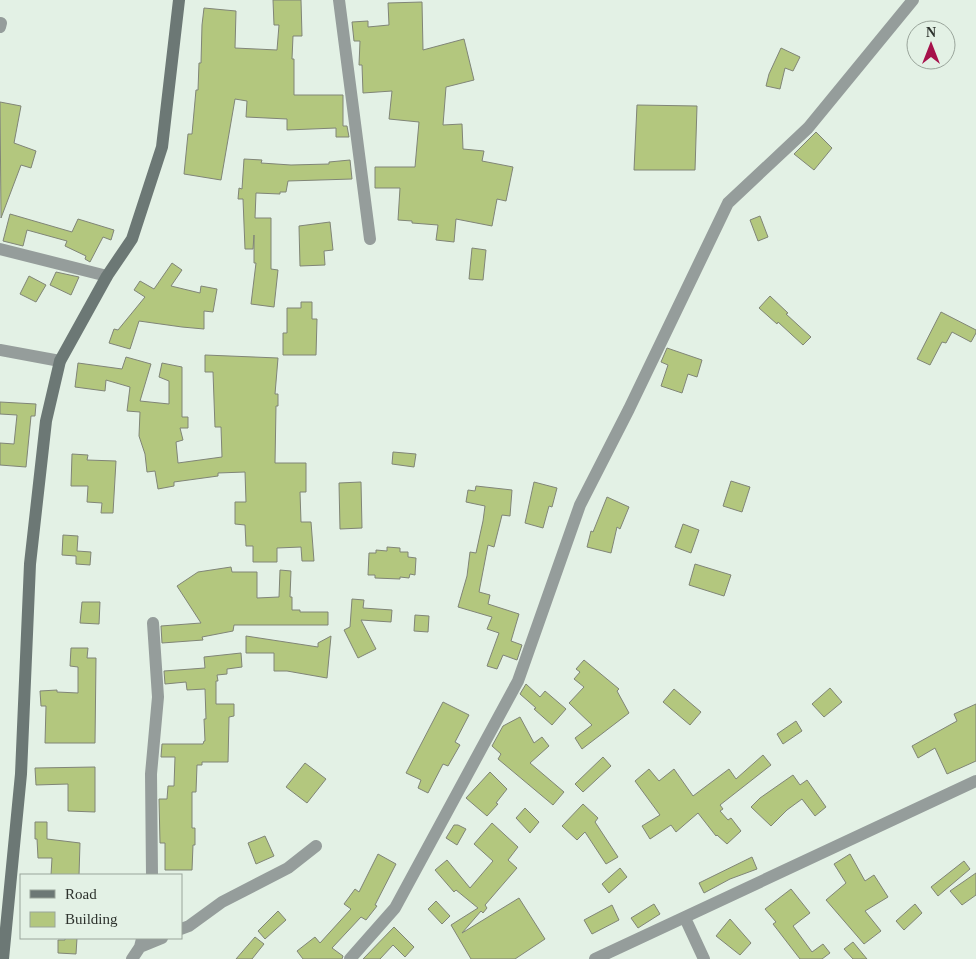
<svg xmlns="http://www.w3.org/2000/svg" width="976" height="959" font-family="'Times New Roman',serif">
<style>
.building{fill:#b3c77e;stroke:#808577}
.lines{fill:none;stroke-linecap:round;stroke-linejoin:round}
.street{stroke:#959d9b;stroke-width:12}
.secondary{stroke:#6c7875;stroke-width:12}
</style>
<rect width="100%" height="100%" fill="#e3f1e5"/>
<path class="building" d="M273 0H301L302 36H293L292 59H294V95H343V126H347L349 137H336V128L287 130V119L246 117 247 101 235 99 221 180 184 174 188 134H192L196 90H198L199 63H201L202 25 204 8 236 11 235 48 277 50 279 25H274Z
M422 2 423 50 464 39 474 80 446 87 443 125 462 124 463 149 484 151 482 161 513 167 506 201 497 199 492 226 456 219 454 242 436 240 438 225 412 223V221L398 220 400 188H375V167H415L419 122 389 119 392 91 363 93 362 65H359L360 41H354L352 22 368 21V27L389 25 388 3Z
M781 48 800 57 793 71 785 68 780 89 766 86 769 74Z
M0 102 21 106 14 143 36 151 31 168 21 165 1 218Z
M637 105 697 106 695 170H634Z
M816 132 832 148 814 170 794 154Z
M244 159 262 160 261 163 291 165 329 164V162L350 160 352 179 288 181 286 192H280V194L256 193 255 218H271V269L278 270 274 307 251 304 256 263H254V235L253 249H245L243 199H238L239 188 242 189Z
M10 214 72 232 78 219 114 230 111 240 103 237 90 262 85 259 86 256 65 246 67 241 27 230 23 246 3 241Z
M760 216 768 237 758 241 750 220Z
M330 222 333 250 324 251 325 265 300 266 299 226Z
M472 248 486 250 483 280 469 279Z
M172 263 182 270 171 286 200 293 201 286 217 289 213 312 204 311V329L182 327 139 321 130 349 109 343 114 329 118 330 145 297 134 290 140 281 154 289Z
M56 272 79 277 71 295 50 285Z
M29 276 46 285 36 302 20 294Z
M770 296 788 313 786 314 811 337 803 345 778 322 777 324 759 308Z
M301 302H312V319H317L316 355H283V333H287V308H301Z
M941 312 976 330V333L971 342 952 332 946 343 942 342 930 365 917 359Z
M667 348 702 360 697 377 688 374 682 393 661 386 668 365 661 362Z
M205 355 278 358 275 394H278V406H276L275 463H306V492H300L301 522H311L314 561H302L301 547 277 548V562H253V546H246L245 525 235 524V502H246L245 472 218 473V476L174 482V486L158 489 155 471 147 472 145 454 139 436 140 412 127 411 130 387 106 380 105 391 75 387 78 363 122 369 126 357 151 364 140 401 169 404V381L159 377 162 363 182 367V417H188V428H180L183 440 176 442 178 463 222 457 221 427H215L213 372H205Z
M0 402 36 404 35 416H31L26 467 0 465V443L14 444 17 415 0 414Z
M393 452 416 454 414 467 392 464Z
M72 454 88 455 87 460 116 461 113 513H101L102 503 87 502 88 486H71Z
M731 481 750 487 742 512 723 506Z
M361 482 362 528 340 529 339 483Z
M534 482 557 488 552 507 549 506 543 528 525 523Z
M476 486 512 490 510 516 502 515 494 547 488 545 479 592 490 595 488 604 519 614 511 641 522 645 517 660 503 655 497 669 487 666 499 633 487 629 492 617 458 607 467 576 470 552 476 553 483 521 485 506 466 502 468 490 475 491Z
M607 497 629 507 620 529 617 527 611 553 587 547 591 531 593 532Z
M683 524 699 530 691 553 675 547Z
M63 535 78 536 77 551 91 552 90 565 76 564V556L62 555Z
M387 547 400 548V552H408V557L416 558 415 575 410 574 409 578 400 577V579L375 578V575H368L369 553H376V550L387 551Z
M695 564 731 575 724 596 689 585Z
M231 567 232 572H257V598L279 597 280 570 291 571 290 597H292V610H300V612H328V625H234L233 631 202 637 203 640 162 643 161 626 201 623 177 586 198 572Z
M352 599 364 600 363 608 392 610 391 622 361 620 376 649 358 658 344 630 350 627Z
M82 602H100L99 624 80 623Z
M415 615 429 616 428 632 414 631Z
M246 636 318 647V643L331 636 327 678 287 671H274V653H246Z
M71 648H88L87 658H96L95 743H45L46 706H41L40 691 57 690V692L78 693V667L70 666Z
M241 653 242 667 227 669V674L217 675 218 681H216V704H234V716L229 717 228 762H202V765H197L196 792H192V828H195V845H193L192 870H165V843H160L159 799H167L168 786H174L175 757H161L162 744H203L204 741H205L204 719H206L205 689 187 690 186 682 165 684 164 671 205 668 204 657Z
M584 660 619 689 617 691 629 713 582 749 575 738 592 725 569 703 584 687 574 679 580 672 576 669Z
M526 684 540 697 545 691 566 709 552 725 534 709 536 708 520 694Z
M830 688 842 702 824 717 812 704Z
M674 689 701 712 690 725 663 702Z
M443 702 469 715 455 742 460 745 448 766 443 764 428 793 418 788 421 780 406 773Z
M976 704V761L947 774 935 748 918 758 912 746 957 721 954 714Z
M520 717 534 743 542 737 549 746 530 763 564 792 553 805 498 759 501 754 492 746 503 726Z
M796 721 802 731 783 744 777 734Z
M763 755 771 765 720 805 723 809 720 811 728 820 731 818 741 831 727 844 717 835 716 836 698 813 676 832 671 825 650 839 642 826 660 815 635 781 649 769 659 781 674 769 693 796 729 769 736 779Z
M603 757 611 766 583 792 575 784Z
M305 763 326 779 307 803 286 787Z
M95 767V812L68 811V784L36 785 35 768Z
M490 772 507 789 496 803 498 804 487 816 466 798Z
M793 775 800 785 807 780 826 807 815 816 802 799 787 810 771 826 751 807 760 798Z
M583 804 598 818 595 822 618 857 606 864 585 832 577 840 562 826Z
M525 808 539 822 530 833 516 818Z
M35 822H47V839L80 843 79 875H51L52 858H38L37 839H35Z
M492 823 518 847 508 860 517 868 485 905 487 908 483 913 481 911 462 933 519 898 545 939 515 959H471L451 925 478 908 456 890 454 892 435 870 447 860 470 888 493 861 474 844Z
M454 825H458L466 829 457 845 446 838Z
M265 836 274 856 256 864 248 843Z
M378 854 396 864 375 905 377 906 366 920 361 917 332 948 343 956 342 959H303L297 951 315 937 320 943 351 909 344 904 355 889 359 892Z
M850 854 865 881 874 875 888 897 865 911 881 931 864 944 826 900 846 883 834 864Z
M752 857 757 869 730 879 704 893 699 883Z
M964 861 970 869 938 896 931 887Z
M620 868 627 877 609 893 602 884Z
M976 873V895L962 905 950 891Z
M791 889 810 913 793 926 812 952 823 944 830 953 822 959H800L773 924 776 922 765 909Z
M436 901 450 916 442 924 428 909Z
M654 904 660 914 638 928 631 918Z
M915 904 922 913 904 930 896 921Z
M612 905 619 920 592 934 584 920Z
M278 911 286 920 265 939 258 931Z
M730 919 751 943 740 955 716 936Z
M394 927 414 947 405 957 393 945 380 959H363Z
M255 937 264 944 252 959H236Z
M65 938H77L76 954 58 953V940H65Z
M853 942 867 959H853L844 949Z"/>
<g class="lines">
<path class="street" d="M339 0 370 239
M0 27 1 23
M0 249 107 276
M0 350 60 361
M152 875 151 774 158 697 153 623
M685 918 704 959
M181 929 189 926 222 902 288 868 316 846
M140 947 162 938
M132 959 140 947 142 939
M350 959 395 908 518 681 580 505 629 409 728 203 808 128 913 0
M595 959 976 781"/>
<path class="secondary" d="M3 959 21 774 30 564 46 421 60 361 107 276 132 239 162 147 179 0"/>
</g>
<rect x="20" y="874" width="162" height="65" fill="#e3f1e5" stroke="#9aa59b"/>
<rect x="30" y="890" width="25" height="8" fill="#6c7875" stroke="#9aa59b"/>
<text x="65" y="899" font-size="15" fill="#2d322d">Road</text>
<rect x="30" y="912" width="25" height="15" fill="#b3c77e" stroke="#9aa59b"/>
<text x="65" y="924" font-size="15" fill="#2d322d">Building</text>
<g transform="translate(931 45)"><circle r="24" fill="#e3f1e5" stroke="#9aa59b"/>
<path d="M0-4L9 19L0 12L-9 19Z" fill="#a6124b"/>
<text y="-8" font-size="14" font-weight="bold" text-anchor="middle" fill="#2d322d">N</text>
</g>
</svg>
